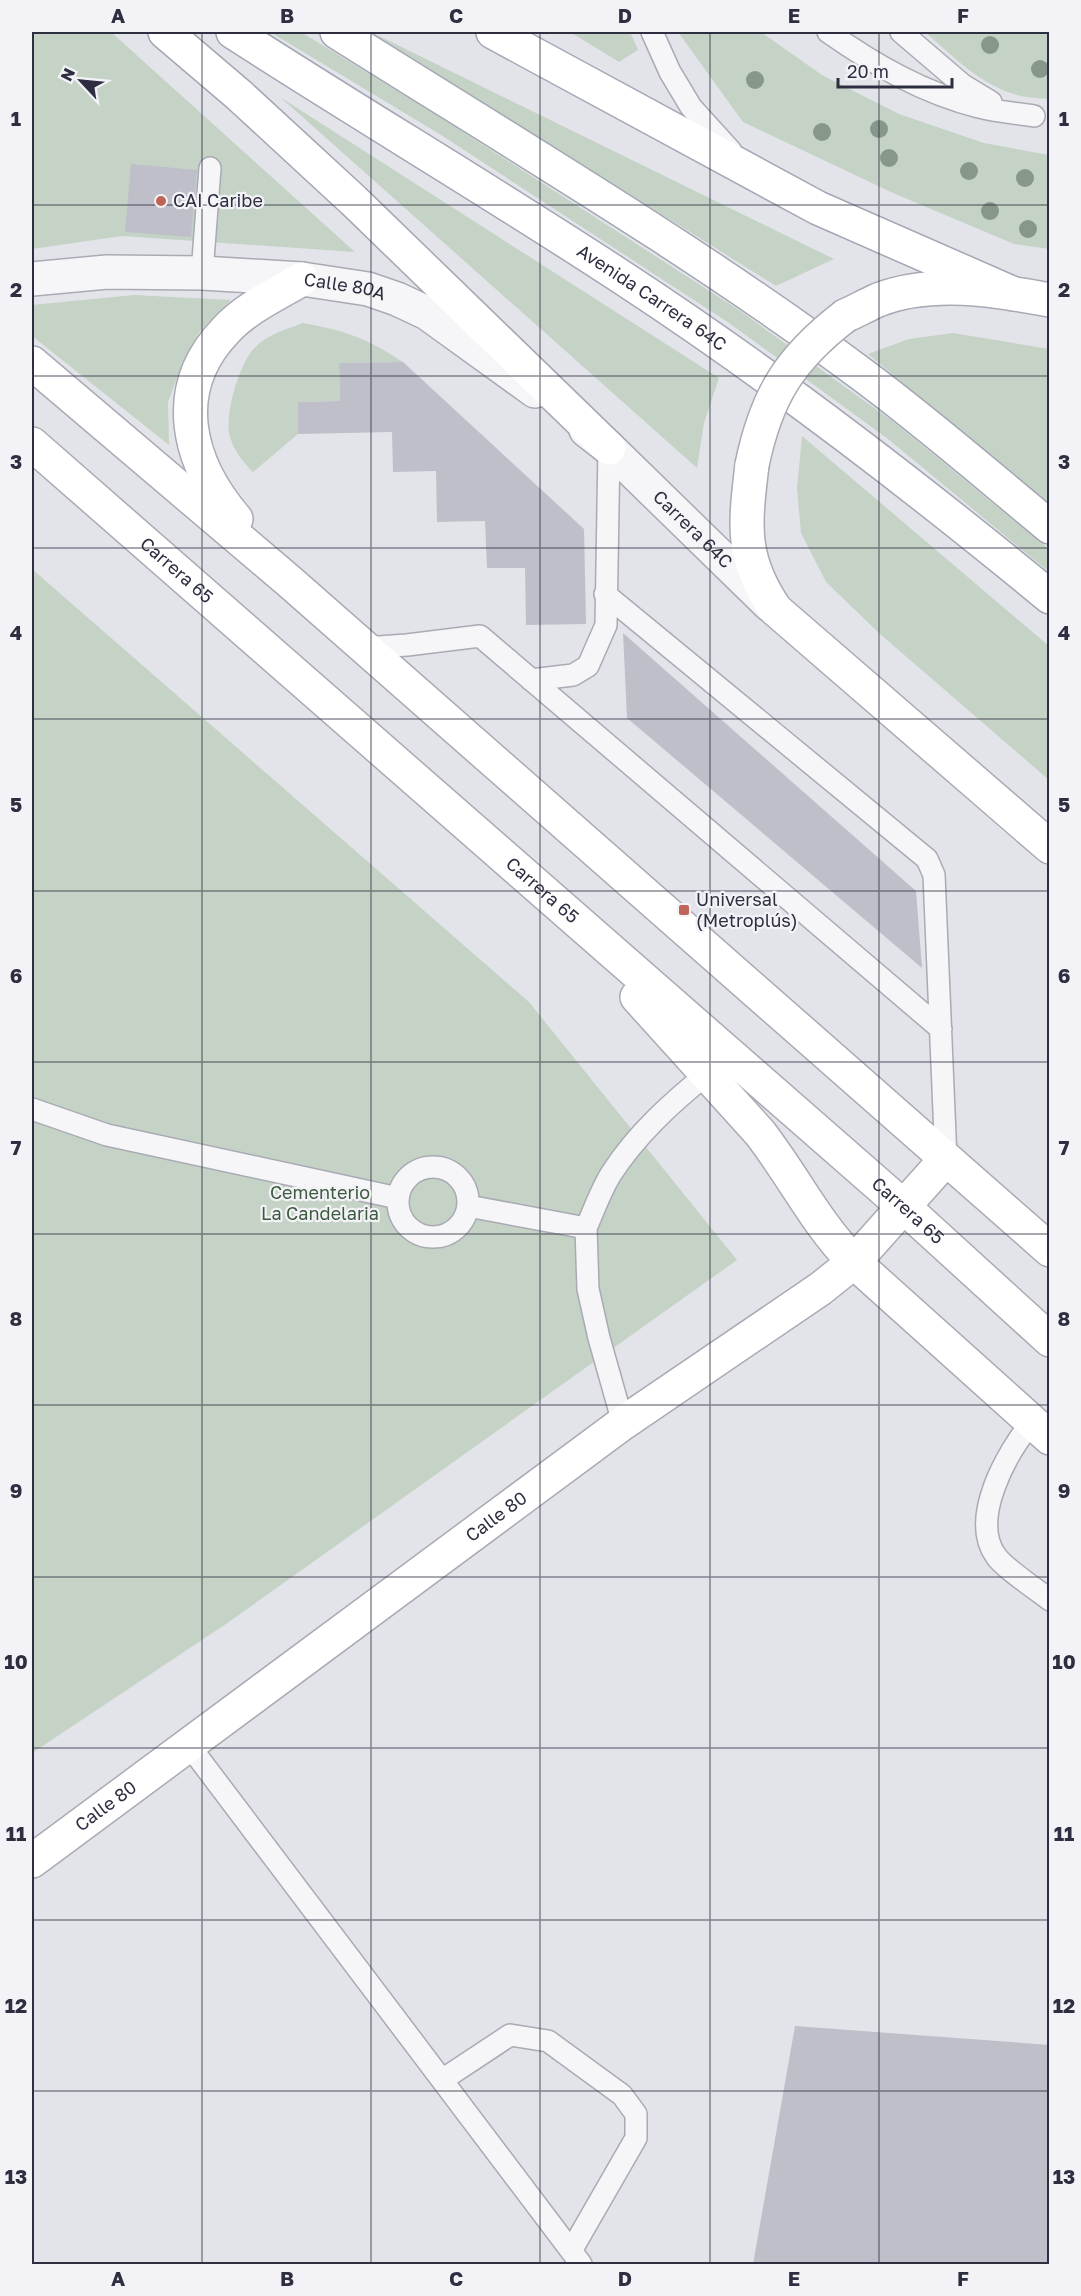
<svg xmlns="http://www.w3.org/2000/svg" width="1081" height="2296" font-family="'Golos Text',sans-serif">
<style>
.green{fill:#c5d3c6}
.building{fill:#bebfc9}
.lines{fill:none;stroke-linecap:round;stroke-linejoin:round}
.service-casing{stroke:#a9aab4;stroke-width:24}
.tertiary-casing{stroke:#a9aab4;stroke-width:36}
.secondary-casing{stroke:#a9aab4;stroke-width:36}
.primary-casing{stroke:#a4a6b4;stroke-width:36}
.service{stroke:#f6f6f8;stroke-width:21}
.tertiary{stroke:#f6f6f8;stroke-width:33}
.secondary{stroke:#fff;stroke-width:33}
.primary{stroke:#fff;stroke-width:33}
.secondary-bridge-casing{stroke:#a9aab4;stroke-width:36;stroke-linecap:butt}
.secondary-bridge{stroke:#fff;stroke-width:33}
.tree{fill:#87988b}
.grid{fill:none;stroke:#2d2f40;stroke-width:1.5;stroke-opacity:0.55}
.poi-dot{fill:#bf6458;stroke:#f3f3f7;stroke-width:2}
.labels{text-anchor:middle;stroke-width:4.5;stroke-linejoin:round;paint-order:stroke}
.poi-label{font-size:18px;fill:#2d2f40;stroke:#f3f3f7;text-anchor:start}
.street-label{font-size:18px;fill:#2d2f40;stroke:#f3f3f7}
.park-label{font-size:18px;fill:#3c5a3e;stroke:#f3f3f7}
.neatline{fill:none;stroke:#2d2f40;stroke-width:2}
.grid-label{font-size:20px;text-anchor:middle;font-weight:bold;fill:#2d2f40}
</style>
<rect width="100%" height="100%" fill="#e3e4ea"/>
<path class="green" d="M32 32H111L355 252 122 236 32 249Z
M270 32H301L446 121 739 310 895 423 1049 549V572L888 439 729 323 441 135Z
M371 32 834 259 776 286Z
M570 32H630L638 50 619 62Z
M678 32H761L822 75 899 114 984 143 1049 155V249L1014 244 893 193 743 122Z
M925 32H1049V99C1039 98 1027 98 1017 95 979 84 954 57 925 32Z
M280 97 719 378 704 423 697 468Z
M134 295 231 300 200 331 183 362 168 402 169 445 32 336V305Z
M303 323C347 331 366 338 403 362L339 363 340 401 298 402V434L253 472C243 462 234 451 230 437 224 417 238 369 251 352 263 336 284 330 303 323Z
M953 333 1049 349V506L868 354 909 339Z
M802 436 1049 646V780L880 634 826 582 801 533 797 489Z
M32 569 529 1002 737 1260 226 1624 32 1753Z"/>
<path class="building" d="M131 164 197 170 191 237 125 232Z
M403 362 584 529 586 624 526 625 525 568H487L485 521 437 522 436 471 393 472 392 432 298 434V402L340 401 339 363Z
M623 633 916 891 922 968 627 718Z
M795 2026 1050 2045V2264H753Z"/>
<g class="lines">
<defs>
<path id="service" d="M652 32 670 72 691 107 731 151
M828 32C875 65 923 93 979 107 997 112 1016 113 1034 116
M901 32 963 85 991 102
M202 273 210 168
M605 594 927 859 934 875 946 1159
M364 648 407 645 480 636 941 1029
M531 680 573 675 588 666 606 625 609 448
M32 1109 107 1135 398 1198
M398 1202a35 35 0 1 1 70 0a35 35 0 1 1-70 0Z
M468 1206 586 1228 588 1289 599 1338 623 1423
M586 1228C594 1210 601 1190 611 1174 636 1135 671 1103 707 1074
M1032 1422C1007 1452 969 1519 996 1556 1003 1567 1037 1590 1050 1600
M188 1744 581 2264
M442 2080 510 2035 548 2041 622 2095 636 2114V2138L571 2251"/>
<g id="tertiary">
<path id="s1" d="M32 279 107 272 202 273 302 279 368 289 397 299 427 313 535 391"/>
<path id="s2" d="M586 430 609 448 770 605"/>
</g>
<g id="secondary">
<path d="M845 316C856 311 867 305 878 300 932 279 995 290 1050 300"/>
<path d="M32 363 290 582 1050 1250"/>
<path id="s3" d="M32 444 904 1207 1050 1340"/>
<path d="M752 465C745 524 740 558 776 610L1050 847"/>
<path d="M236 519C188 463 168 390 226 330 246 308 277 294 302 279"/>
<path d="M637 997 760 1133C794 1177 815 1222 854 1262L1050 1438"/>
<path id="s4" d="M32 1861 623 1423 820 1289 854 1262 946 1159"/>
</g>
<g id="primary">
<path d="M165 32 239 95 354 201 609 448"/>
<path id="s5" d="M233 32C363 116 497 195 626 280 774 377 914 485 1050 597"/>
<path d="M337 32C513 143 693 249 860 373 925 421 987 475 1050 527"/>
<path d="M493 32 818 208 1014 294"/>
</g>
</defs>
<use href="#service" class="service-casing"/>
<use href="#tertiary" class="tertiary-casing"/>
<use href="#secondary" class="secondary-casing"/>
<use href="#primary" class="primary-casing"/>
<use href="#service" class="service"/>
<use href="#tertiary" class="tertiary"/>
<use href="#secondary" class="secondary"/>
<use href="#primary" class="primary"/>
<defs>
<path id="secondary-bridge" d="M752 465C766 397 789 359 845 316"/>
</defs>
<use href="#secondary-bridge" class="secondary-bridge-casing"/>
<use href="#secondary-bridge" class="secondary-bridge"/>
</g>
<g class="tree">
<circle cx="990" cy="45" r="9"/>
<circle cx="1040" cy="69" r="9"/>
<circle cx="755" cy="80" r="9"/>
<circle cx="879" cy="129" r="9"/>
<circle cx="822" cy="132" r="9"/>
<circle cx="889" cy="158" r="9"/>
<circle cx="969" cy="171" r="9"/>
<circle cx="1025" cy="178" r="9"/>
<circle cx="990" cy="211" r="9"/>
<circle cx="1028" cy="229" r="9"/>
</g>
<path class="grid" d="M202 32V2264M371 32V2264M540 32V2264M710 32V2264M879 32V2264M32 205H1050M32 376H1050M32 548H1050M32 719H1050M32 891H1050M32 1062H1050M32 1234H1050M32 1405H1050M32 1577H1050M32 1748H1050M32 1920H1050M32 2091H1050"/>
<g class="poi-dot">
<circle cx="161" cy="201" r="6"/>
<rect x="678" y="904" width="12" height="12" rx="3"/>
</g>
<g class="labels">
<g class="poi-label">
<text x="173" y="207">CAI Caribe</text>
<text x="696" y="906">Universal<tspan x="696" dy="21">(Metroplús)</tspan></text>
</g>
<g class="street-label">
<text dy="6" stroke="none"><textPath href="#s1" startOffset="314">Calle 80A</textPath></text>
<text dy="6" stroke="none"><textPath href="#s5" startOffset="496">Avenida Carrera 64C</textPath></text>
<text dy="6" stroke="none"><textPath href="#s2" startOffset="146">Carrera 64C</textPath></text>
<text dy="6" stroke="none"><textPath href="#s3" startOffset="192">Carrera 65</textPath></text>
<text dy="6" stroke="none"><textPath href="#s3" startOffset="678">Carrera 65</textPath></text>
<text dy="6" stroke="none"><textPath href="#s3" startOffset="1164">Carrera 65</textPath></text>
<text dy="6" stroke="none"><textPath href="#s4" startOffset="578">Calle 80</textPath></text>
<text dy="6" stroke="none"><textPath href="#s4" startOffset="92">Calle 80</textPath></text>
</g>
<g class="park-label">
<text x="320" y="1199">Cementerio<tspan x="320" dy="21">La Candelaria</tspan></text>
</g>
</g>
<rect width="1081" height="2296" fill="none" stroke="#f3f3f7" stroke-width="66"/>
<g transform="translate(81 81) rotate(296)" stroke="#f3f3f7" stroke-width="4.5" paint-order="stroke">
<path d="M0-4.5L10 22L0 15L-10 22Z" fill="#2d2f40"/>
<text y="-9" font-size="16" font-weight="bold" text-anchor="middle" fill="#2d2f40">N</text>
</g>
<path d="M838 78v9h114v-9" fill="none" stroke="#2d2f40" stroke-width="3"/>
<text x="847" y="78" font-size="18" fill="#2d2f40" stroke="#f3f3f7" stroke-width="4.5" paint-order="stroke">20 m</text>
<rect x="33" y="33" width="1015" height="2230" class="neatline"/>
<g class="grid-label">
<text x="118" y="23">A</text>
<text x="287" y="23">B</text>
<text x="456" y="23">C</text>
<text x="625" y="23">D</text>
<text x="794" y="23">E</text>
<text x="963" y="23">F</text>
<text x="16" y="126">1</text>
<text x="1064" y="126">1</text>
<text x="16" y="297">2</text>
<text x="1064" y="297">2</text>
<text x="16" y="469">3</text>
<text x="1064" y="469">3</text>
<text x="16" y="640">4</text>
<text x="1064" y="640">4</text>
<text x="16" y="812">5</text>
<text x="1064" y="812">5</text>
<text x="16" y="983">6</text>
<text x="1064" y="983">6</text>
<text x="16" y="1155">7</text>
<text x="1064" y="1155">7</text>
<text x="16" y="1326">8</text>
<text x="1064" y="1326">8</text>
<text x="16" y="1498">9</text>
<text x="1064" y="1498">9</text>
<text x="16" y="1669">10</text>
<text x="1064" y="1669">10</text>
<text x="16" y="1841">11</text>
<text x="1064" y="1841">11</text>
<text x="16" y="2013">12</text>
<text x="1064" y="2013">12</text>
<text x="16" y="2184">13</text>
<text x="1064" y="2184">13</text>
<text x="118" y="2286">A</text>
<text x="287" y="2286">B</text>
<text x="456" y="2286">C</text>
<text x="625" y="2286">D</text>
<text x="794" y="2286">E</text>
<text x="963" y="2286">F</text>
</g>
</svg>
